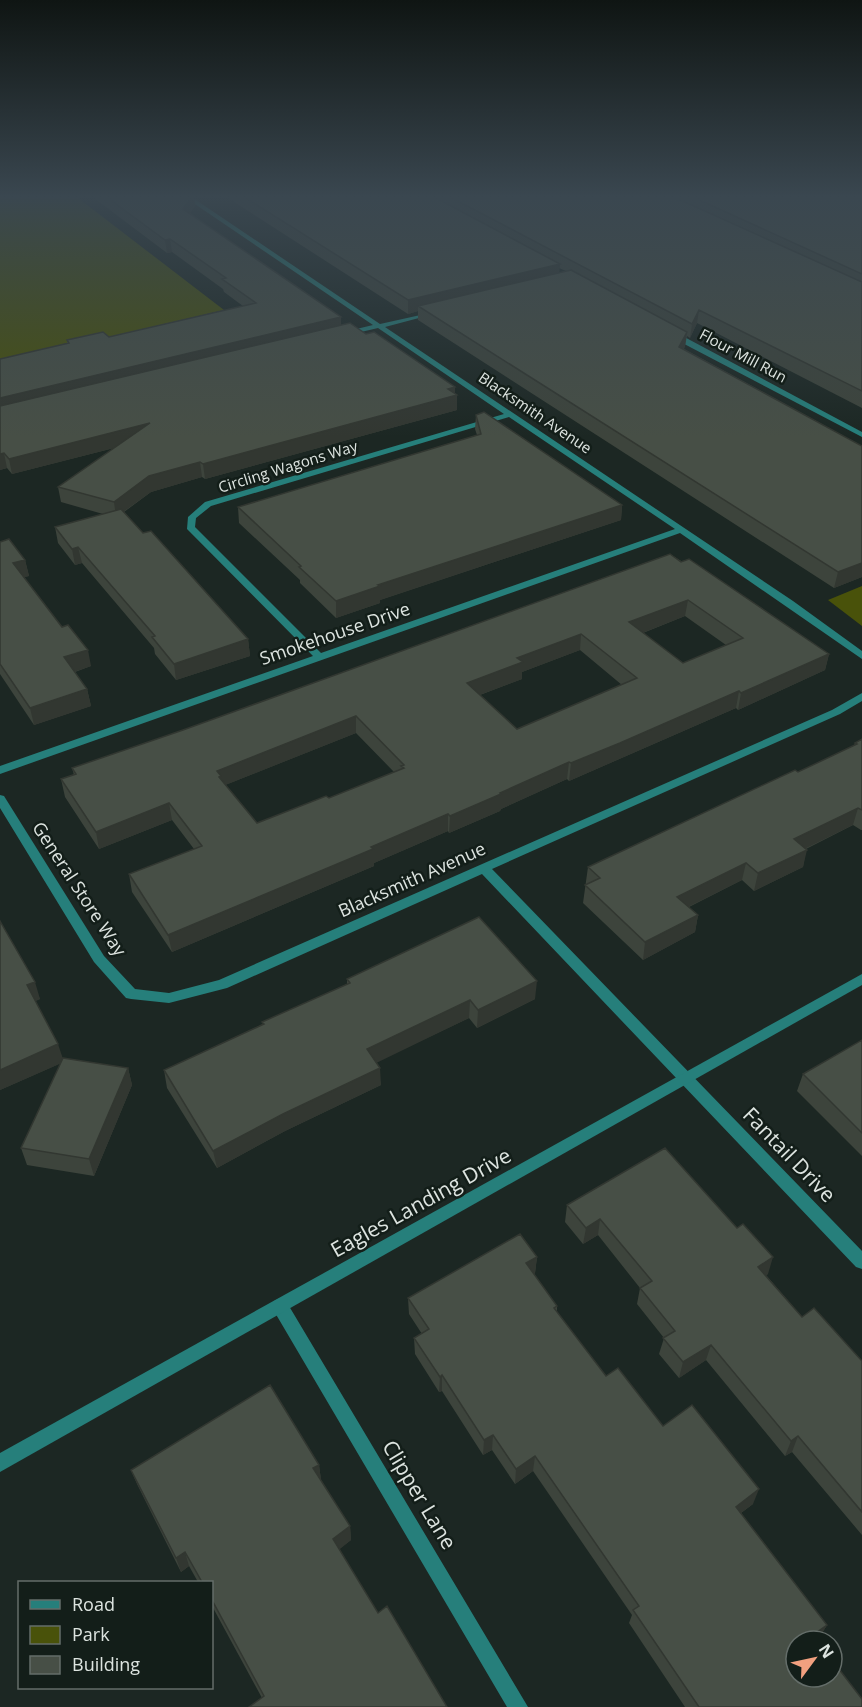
<svg xmlns="http://www.w3.org/2000/svg" width="862" height="1707" font-family="'Open Sans',sans-serif">
<style>
.green{fill:#49520a}
.lines{fill:none;stroke-linecap:round;stroke-linejoin:round}
.minor{fill:#267f7b;fill-rule:evenodd}
.tertiary{fill:#267f7b;fill-rule:evenodd}
.wall{fill:#3d443c;fill-rule:evenodd}
.shaded-wall{fill:#323731}
.building{fill:#474f46;stroke:#323731;stroke-width:1.5;fill-rule:evenodd}
.labels{text-anchor:middle;stroke-width:5;stroke-linejoin:round;paint-order:stroke}
.far-street-label{font-size:15px;fill:#dde4e0;stroke:#131e19}
.street-label{font-size:18px;fill:#dde4e0;stroke:#131e19}
.near-street-label{font-size:21px;fill:#dde4e0;stroke:#131e19}
</style>
<rect width="100%" height="100%" fill="#1c2723"/>
<path class="green" d="M0 198H78L224 310 0 363Z
M862 586V626L828 600Z"/>
<g class="lines">
<path class="minor" d="M186 198H193L380 324 434 312V314L385 327 793 601 862 651V659L680 533 0 774V766L313 656 187 529 188 517 205 502 504 414 378 328 344 336V332L373 325ZM509 417 675 529 321 653 195 527 196 518 211 506Z
M669 332H675L862 432V437L669 336Z
M862 693V701L840 714 492 869 862 1251V1269L856 1267 482 874 227 988 169 1003 131 999 126 998 94 962 0 808V795L4 796 104 956 135 989 169 993 219 980 832 710Z
M280 1298 286 1301 528 1707H507L274 1311 272 1306 274 1301Z"/>
<path class="tertiary" d="M862 974V985L0 1472V1453Z"/>
</g>
<path class="wall" d="M94 198H194L195 206 190 213 341 325 455 394 457 410 205 479 202 477 151 492 124 512 143 533 248 639 250 656 176 680 155 654 154 648 82 563 75 565 58 543 55 527 103 514 61 502 58 487 114 448 12 474 7 468 0 470V359L67 343V340L109 337 243 306 224 292 223 289 172 252 167 253Z
M228 198H862V408L697 323 690 338 687 336 685 346 684 349 862 446V577L834 588 418 320V311L408 314ZM559 268 566 271 559 273Z
M476 415 622 505 621 520 380 600V603L336 618 300 583V580L239 523 238 507 477 435 475 429Z
M0 542 25 560 29 576 24 577 91 666 75 672 87 689 91 706 34 725 0 674Z
M670 554 829 654 825 670 738 710 736 708 617 760 569 781 567 779 501 809 500 811 449 833 448 831 374 863V866L172 952 132 892 129 874 194 849 172 820 99 849 65 797 61 779 74 775 72 768 183 730ZM685 616 726 645 683 663 643 633ZM580 650 622 685 517 729 480 695 522 679V672ZM356 733 394 772 329 798 257 823 225 785Z
M862 739V830H861L853 825 806 849 803 867 754 891 742 880 689 907 698 915 695 932 643 960 583 903 588 867 798 772 854 746 855 743Z
M0 921 40 999 35 1001 63 1059 128 1068 132 1085 94 1176 27 1165 21 1148 61 1063 0 1090Z
M347 979 535 999 477 1028 469 1018 376 1062 381 1085 285 1131 217 1168 167 1088 164 1070 263 1024 262 1022 347 984Z
M862 1040V1156L797 1091 803 1074Z
M567 1205 768 1274 766 1275 802 1317 862 1361V1535L792 1452 785 1456 706 1360 679 1378 659 1354 664 1338 637 1304 640 1288 598 1235 583 1244 565 1222Z
M537 1257 535 1273 534 1274 557 1306V1312L606 1376 753 1504 741 1513 827 1625 819 1638 817 1640 862 1707H685L629 1623 632 1615 533 1471 515 1484 492 1450 483 1455 442 1391 439 1392 415 1354 414 1338 422 1334 409 1314 408 1298Z
M319 1465 321 1480 350 1526 351 1540 339 1549 378 1613 262 1698 212 1606V1582H198L189 1566 181 1572 137 1484 131 1470Z"/>
<path class="shaded-wall" d="M191 198H194L195 206 185 221 183 209Z
M170 239 172 252 167 253 165 240Z
M560 264 559 277 418 306V311L408 314V300Z
M699 310 697 323 690 338 692 324Z
M341 317V330L0 414V398Z
M687 332 685 346 677 361 679 347Z
M455 387V396L457 395V410L205 479 203 464Z
M150 423 153 438 12 474 9 459Z
M4 453 7 468 0 470V454Z
M200 462 202 477 151 492 116 517 114 502 149 476Z
M622 505 621 520 380 600V603L336 618V601L378 585Z
M78 547 82 563 75 565 72 549Z
M25 560 29 576 17 579 13 563Z
M862 563V577L834 588 838 572Z
M688 600 685 616 627 639 629 622Z
M581 634 580 650 522 672V679L466 700 467 683 517 658Z
M248 639 250 656 176 680 174 664Z
M88 650 91 666 68 674 64 657Z
M829 654 825 670 738 710 741 693Z
M87 689 91 706 34 725 30 708Z
M739 691 736 708 617 760 569 781 571 763Z
M356 716V733L223 786 217 771Z
M569 762 567 779 501 809 500 811 449 833 450 816Z
M169 803 172 820 99 849 96 832Z
M858 808 853 825 790 856 794 839Z
M448 814V831L374 863V866L172 952 168 935Z
M807 850 803 867 754 891 758 873Z
M746 863 742 880 674 914 677 897Z
M698 915 695 932 643 960 645 942Z
M537 981 535 999 477 1028 478 1010Z
M35 982 40 999 32 1003 27 985Z
M470 1000 469 1018 368 1067 367 1049Z
M58 1044 64 1062 0 1090V1070Z
M128 1068 132 1085 94 1176 89 1159Z
M380 1068 381 1085 285 1131 217 1168 213 1151 283 1114Z
M600 1219 598 1235 583 1244 586 1228Z
M537 1257 535 1273 524 1280 526 1263Z
M773 1257 768 1274 753 1283 758 1267Z
M711 1345 706 1360 679 1378 683 1362Z
M442 1375V1391L439 1392 440 1377Z
M493 1435 492 1450 483 1455 484 1440Z
M798 1436 792 1452 785 1456 791 1441Z
M535 1456 533 1471 515 1484 516 1469Z
M319 1465 321 1480 313 1468Z
M759 1489 753 1504 730 1521 736 1507Z
M350 1526 351 1540 335 1553 333 1539Z
M185 1552 189 1566 181 1572 176 1558Z
M827 1625 819 1638 815 1641 813 1635Z"/>
<path class="building" d="M108 198H191L183 209 341 317 0 398V359L69 343 67 340 103 332 109 337 256 303 222 279 226 278 170 239 165 240Z
M246 198H436L560 264 408 300Z
M452 198H676L862 282V391L699 310 692 324Z
M695 198H862V274Z
M571 270 687 332 679 347 862 446V563L838 572 418 306Z
M350 323 366 334 374 332 455 387 448 389 457 395 203 464 200 462 149 476 114 502 58 487 150 423 9 459 4 453 0 454V406Z
M484 412 622 505 378 585 380 586 336 601 299 567 301 566 238 507 481 434 476 415Z
M121 509 143 533 151 531 248 639 174 664 152 637 155 636 78 547 72 549 55 527Z
M9 539 25 560 13 563 62 627 68 625 88 650 64 657 87 689 30 708 0 664V542Z
M670 554 681 562 689 559 829 654 741 693 739 691 620 743 571 763 569 762 500 793 501 794 450 816 448 814 371 847 373 849 168 935 129 874 202 846 169 803 96 832 61 779 76 774 72 768 183 730ZM688 600 743 638 683 663 629 622ZM581 634 637 678 517 729 467 683 523 662 517 658ZM356 716 404 765 401 766 404 768 329 798 326 796 257 823 219 777 221 776 217 771Z
M862 739V810L858 808 794 839 807 850 758 873 746 863 677 897 698 915 645 942 585 885 600 878 588 867 795 770 798 772 857 744 855 743Z
M479 917 537 981 478 1010 470 1000 367 1049 380 1068 283 1114 213 1151 164 1070 264 1024 262 1022 350 983 347 979Z
M0 921 35 982 27 985 58 1044 0 1070Z
M862 1040V1133L803 1074Z
M63 1058 128 1068 89 1159 21 1148Z
M665 1148 737 1228 743 1224 773 1257 758 1267 802 1317 814 1308 862 1361V1512L798 1436 791 1441 711 1345 683 1362 663 1338 675 1331 640 1288 652 1281 600 1219 586 1228 567 1205Z
M520 1234 537 1257 526 1263 557 1306 554 1308 606 1376 618 1368 663 1426 692 1405 759 1489 736 1507 827 1625 813 1635 818 1641H796V1677H832V1660L862 1699V1707H699L633 1610 639 1606 535 1456 516 1469 493 1435 484 1440 442 1375 440 1377 414 1338 429 1329 408 1298Z
M270 1385 319 1465 313 1468 350 1526 333 1539 378 1613 387 1606 447 1707H249L264 1696 212 1600V1582H202L185 1552 176 1558 131 1470Z"/>
<linearGradient id="sky" x2="0" y2="1"><stop stop-color="#0f1513"/><stop offset="0.45" stop-color="#3a4750"/><stop offset="1" stop-color="#3a4750" stop-opacity="0"/></linearGradient>
<rect width="862" height="437" fill="url(#sky)"/>
<g class="labels">
<g class="far-street-label">
<text transform="translate(743 356) rotate(28)" y="5">Flour Mill Run</text>
<text transform="translate(535 413) rotate(34)" y="5">Blacksmith Avenue</text>
<text transform="translate(288 467) rotate(-17)" y="5">Circling Wagons Way</text>
</g>
<g class="street-label">
<text transform="translate(335 634) rotate(-19)" y="6">Smokehouse Drive</text>
<text transform="translate(412 880) rotate(-24)" y="6">Blacksmith Avenue</text>
<text transform="translate(79 889) rotate(57)" y="6">General Store Way</text>
</g>
<g class="near-street-label">
<text transform="translate(789 1155) rotate(46)" y="7">Fantail Drive</text>
<text transform="translate(421 1203) rotate(-29)" y="7">Eagles Landing Drive</text>
<text transform="translate(419 1495) rotate(59)" y="7">Clipper Lane</text>
</g>
</g>
<rect x="18" y="1581" width="195" height="108" fill="#131e19" stroke="#646d69" stroke-width="1.5"/>
<rect x="30" y="1600" width="30" height="9" fill="#267f7b" stroke="#646d69" stroke-width="1.5"/>
<text x="72" y="1611" font-size="18" fill="#dde4e0">Road</text>
<rect x="30" y="1626" width="30" height="18" fill="#49520a" stroke="#646d69" stroke-width="1.5"/>
<text x="72" y="1641" font-size="18" fill="#dde4e0">Park</text>
<rect x="30" y="1656" width="30" height="18" fill="#474f46" stroke="#646d69" stroke-width="1.5"/>
<text x="72" y="1671" font-size="18" fill="#dde4e0">Building</text>
<g transform="translate(814 1659) rotate(57)"><circle r="28" fill="#131e19" stroke="#646d69" stroke-width="1.5"/>
<path d="M0-4.5L10 22L0 15L-10 22Z" fill="#f2a07f"/>
<text y="-9" font-size="16" font-weight="bold" text-anchor="middle" fill="#dde4e0">N</text>
</g>
</svg>
